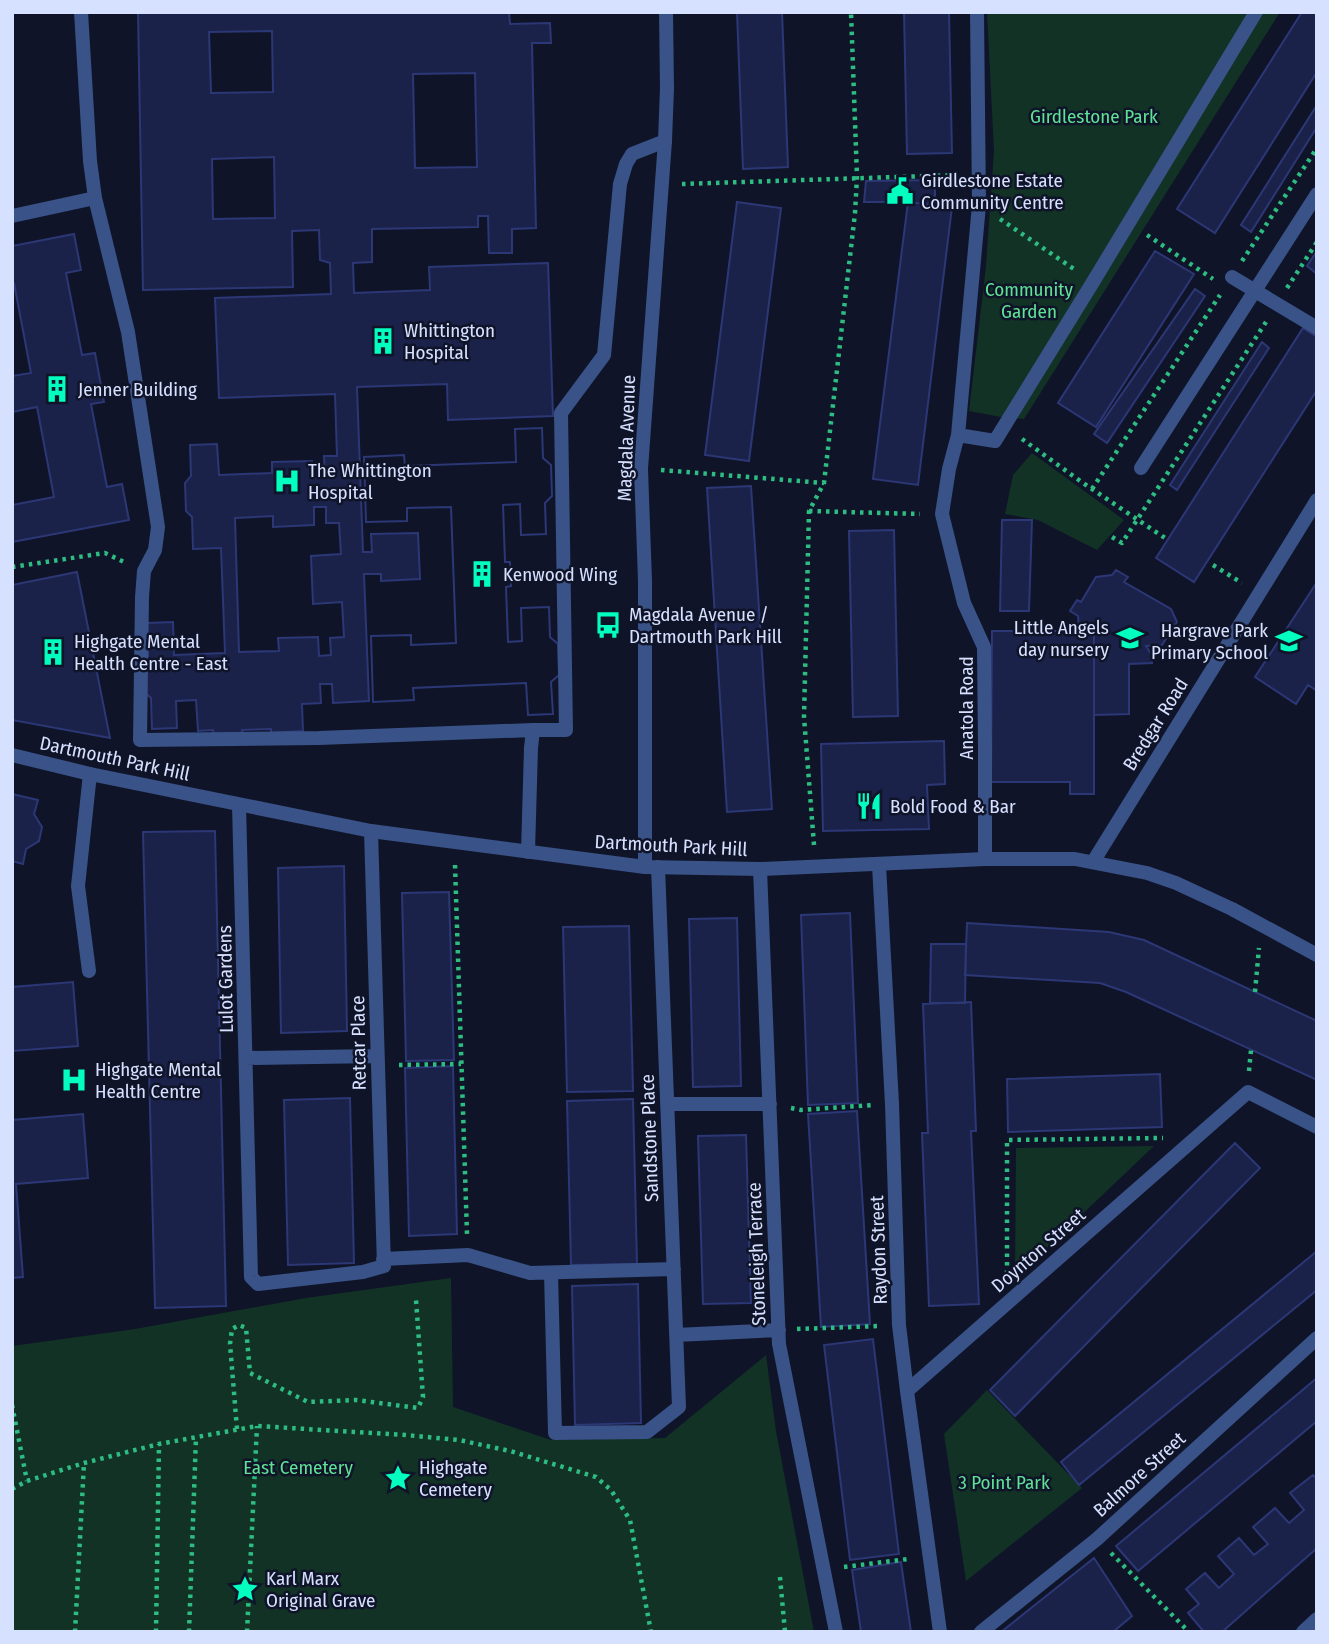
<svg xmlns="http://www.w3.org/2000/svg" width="1329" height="1644" font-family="'Fira Sans Condensed',sans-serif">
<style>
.green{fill:#123226}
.building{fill:#1b2249;stroke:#2c3776;stroke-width:2;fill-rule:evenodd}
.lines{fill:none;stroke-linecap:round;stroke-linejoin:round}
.path{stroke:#2dbc82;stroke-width:4.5;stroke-dasharray:3.5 5;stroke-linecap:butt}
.service{stroke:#395288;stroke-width:14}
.pedestrian{stroke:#395288;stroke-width:14}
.minor{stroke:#395288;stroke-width:14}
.tertiary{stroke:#395288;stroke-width:14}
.labels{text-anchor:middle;stroke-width:5;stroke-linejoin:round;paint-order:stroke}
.park-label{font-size:19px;fill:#5fe294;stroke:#0f1428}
.poi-label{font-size:19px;fill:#d6e0ff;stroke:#0f1428;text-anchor:start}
.street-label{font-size:19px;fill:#d6e0ff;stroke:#0f1428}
</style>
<rect width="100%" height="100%" fill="#0f1428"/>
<path class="green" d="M987 12H1280L1024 419 1001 417 969 411 986 266 994 151Z
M1032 453 1124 520 1097 550 1038 520 1005 514 1013 475Z
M1154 1146 1015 1278 1016 1148Z
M451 1278 453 1407 551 1440 665 1438 766 1355 776 1431 814 1632H12V1346L135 1329 306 1298Z
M987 1390 1082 1488 966 1581 944 1434Z"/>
<path class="building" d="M138 12H509L510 24 550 23 551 43H532L536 228 512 229V253H489L488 216H478V227L372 229V262L353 263 354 293 430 290 429 267 548 263 553 416 448 420 447 384 357 387 363 552H372L371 534 418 533 420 579 381 581V574H364L369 701 333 703 332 684H320L321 703 302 704 303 731 271 733V729L242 730 243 734 214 735 213 730 198 731 196 700 176 701 177 728 152 729 151 698 143 691 142 662 148 656 147 623 173 622 174 655 225 653 221 548 193 549 192 517 186 511 185 483 191 476 190 445 217 444 219 475 272 473V462L312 461 313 478H325L324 456H337L335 394 219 398 215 298 331 294 330 263 320 260 319 230 292 231 293 287 143 290ZM272 31 273 92 211 93 209 32ZM475 73 477 167 415 168 413 74ZM274 157 275 218 213 219 212 159ZM314 507H326V523H339L341 554 311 556 313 604 342 602 344 637 330 638 331 655 319 656 318 637 278 638 279 651 239 652 235 518 273 516V527L314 525Z
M737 12H782L788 167 743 169Z
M904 12H949L952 153 907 154Z
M1302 12H1317V72L1215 233 1177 209Z
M1317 105V127L1251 232 1241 225Z
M935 180V205L908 202H864L866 181Z
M737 202 781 208 749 461 705 455Z
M908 202 952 207 918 485 873 479Z
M74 234 81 270 66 273 82 355 95 353 104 402 91 404 107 487 122 484 129 520 12 542V505L54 497 37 407 12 412V376L31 373 14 283H12V246Z
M1155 251 1194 274 1096 427 1058 403Z
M1317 251V274L1307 266Z
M1195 289 1205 296 1107 443 1094 434Z
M1303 328 1317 337V390L1194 582 1156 558Z
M1262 342 1269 348 1177 490 1170 485Z
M542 428 543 458 551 465 552 496 545 503 546 534 521 535 520 504 503 505 505 562H510L511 586 506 587 508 642 522 641 521 608 549 607 550 637 558 644 559 675 551 682 553 714 528 715 526 683 413 688 414 700 373 702 371 636 411 635V645L456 643 451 507 407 508V521L366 522 364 457 404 455 405 466 516 462 515 429Z
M542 428 543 458 551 465 552 496 545 503 546 534 521 535 520 504 503 505 505 562H510L511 586 506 587 508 642 522 641 521 608 549 607 550 637 558 644 559 675 551 682 553 714 528 715 526 683 413 688 414 700 373 702 371 636 411 635V645L456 643 451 507 407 508V521L366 522 364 457 404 455 405 466 516 462 515 429Z
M751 486 772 809 727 812 707 488Z
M1002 520H1032L1029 611H1000Z
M894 530 898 716 853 717 849 531Z
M1116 570 1128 577 1124 582 1171 609 1177 622 1162 645 1146 646 1152 655V663L1129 664V714L1094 715V631H1079L1078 616 1070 611 1077 600 1081 602 1096 577 1112 575Z
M77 572 110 738 12 720V585Z
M1317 582V691L1308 685 1296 704 1255 677Z
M992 631H1094V794H1070V782H991Z
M944 741 945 784 927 785 929 829 823 831 821 744Z
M12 794 38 800 34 814 42 827 39 841 26 849 23 864 12 861Z
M215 831 226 1306 155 1308 143 832Z
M344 866 347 1031 281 1033 278 868Z
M449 892 454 1060 406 1061 402 893Z
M850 913 858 1103 808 1105 801 915Z
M737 918 741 1086 693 1087 689 919Z
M967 923 1109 932 1144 940 1317 1021V1080L1126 992 1100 983 965 975Z
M629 926 633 1091 567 1092 563 927Z
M931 944H966L965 1003H930Z
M73 982 78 1046 12 1051V987Z
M971 1002 976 1131H971L979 1304 929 1306 922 1133H928L923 1004Z
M453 1066 457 1234 409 1236 405 1068Z
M1160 1074 1162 1127 1008 1132 1007 1079Z
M350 1098 354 1263 288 1265 284 1100Z
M633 1099 637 1264 571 1265 567 1101Z
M857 1111 870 1324 821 1327 808 1114Z
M83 1114 88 1178 16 1184 23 1277 12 1278V1120Z
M746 1135 751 1303 703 1304 698 1136Z
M1235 1143 1260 1168 1015 1416 990 1390Z
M1317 1251V1290L1079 1485 1061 1462Z
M638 1284 641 1423 575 1425 572 1286Z
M873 1339 899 1554 850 1560 824 1345Z
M1317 1378V1421L1138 1571 1116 1546Z
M1313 1475 1317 1479V1548L1222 1632H1204L1188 1613 1199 1604 1186 1589 1205 1573 1219 1588 1234 1574 1218 1556 1239 1538 1254 1555 1268 1544 1253 1527 1275 1508 1289 1523 1304 1510 1290 1493Z
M1094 1558 1132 1616 1113 1632H1001Z
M901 1562 911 1632H861L852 1570Z"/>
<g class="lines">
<path class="path" d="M682 184 957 175
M1000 219 1077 271
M1147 235 1213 279
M1242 261 1317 148
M1287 288 1317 242
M1022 439 1083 483 1168 540
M661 470 824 483
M1092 489 1220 295
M809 511 920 514
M1112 537 1122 543 1266 322
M1213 565 1242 583
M12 567 105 553 124 562
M814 845 804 717 809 511 824 483 855 213 857 177 851 12
M455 865 467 1234
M1255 992 1259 948
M399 1065 461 1064
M1249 1071 1251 1050
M791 1108 801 1110 873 1105
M1007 1274V1140L1163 1138
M797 1329 879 1326
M12 1405 27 1481
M237 1429 230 1344 232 1329 239 1325 246 1328 250 1373 308 1402 356 1400 418 1408 423 1397 416 1300
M12 1489 27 1481 84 1463 159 1444 257 1426 405 1435 459 1440 510 1451 596 1477 611 1490 630 1520 651 1632
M1111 1553 1189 1632
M844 1567 908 1559
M780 1577 785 1632
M75 1632 84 1463
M156 1632 159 1444
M189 1632 196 1437
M247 1632 257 1426"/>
<path class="service" d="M81 12 90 161 95 198 128 332 158 527 155 550 144 571 142 597 140 740 319 738 533 730
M12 216 95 198
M1232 277 1317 328
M1141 468 1317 194
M528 852 531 748 533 730H566L561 413 604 355 620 184 626 164 632 154 665 141
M89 971 78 886 90 774"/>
<path class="pedestrian" d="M958 435 979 205 977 12
M985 748 984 647 964 603 942 514 949 469 958 435 995 441 1093 282 1256 12
M239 805 251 1277 258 1284 363 1272 384 1266 371 831
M760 869 779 1344 836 1632
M246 1058 377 1056
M667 1104H770
M383 1259 468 1255 530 1273 674 1269
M551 1273 555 1433 647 1432 679 1407 658 867
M676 1335 779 1330"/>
<path class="minor" d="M985 748V859
M1093 862 1317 500
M879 865 892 1104 899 1325 907 1391 940 1632
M645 867V581L641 469 665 141 667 88 666 12
M907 1391 1248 1092 1317 1127
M981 1632 1097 1539 1317 1338
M1303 1632 1317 1619"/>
<path class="tertiary" d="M12 755 90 774 371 831 645 867 760 869 985 859H1075L1147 873 1176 883 1232 909 1317 955"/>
</g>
<defs>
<symbol id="civic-bare" viewBox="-9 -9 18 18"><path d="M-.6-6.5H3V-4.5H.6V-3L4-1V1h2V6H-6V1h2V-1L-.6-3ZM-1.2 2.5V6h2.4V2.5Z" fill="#02ffc0" stroke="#0f1428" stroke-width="2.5" paint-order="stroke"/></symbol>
<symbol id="building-bare" viewBox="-9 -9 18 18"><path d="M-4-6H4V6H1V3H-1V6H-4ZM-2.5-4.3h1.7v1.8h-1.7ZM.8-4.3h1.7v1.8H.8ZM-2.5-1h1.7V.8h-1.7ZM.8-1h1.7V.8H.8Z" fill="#02ffc0" stroke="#0f1428" stroke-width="2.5" paint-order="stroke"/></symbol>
<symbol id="hospital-bare" viewBox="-9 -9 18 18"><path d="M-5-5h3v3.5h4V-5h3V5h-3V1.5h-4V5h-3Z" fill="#02ffc0" stroke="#0f1428" stroke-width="2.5" paint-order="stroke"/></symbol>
<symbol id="bus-bare" viewBox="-9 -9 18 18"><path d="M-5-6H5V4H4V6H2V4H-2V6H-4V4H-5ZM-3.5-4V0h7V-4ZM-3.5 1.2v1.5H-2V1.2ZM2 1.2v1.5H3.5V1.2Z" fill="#02ffc0" stroke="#0f1428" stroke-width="2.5" paint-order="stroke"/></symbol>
<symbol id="school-bare" viewBox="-9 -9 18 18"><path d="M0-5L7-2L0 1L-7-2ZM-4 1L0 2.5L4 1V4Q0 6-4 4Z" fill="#02ffc0" stroke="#0f1428" stroke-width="2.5" paint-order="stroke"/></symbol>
<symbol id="restaurant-bare" viewBox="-9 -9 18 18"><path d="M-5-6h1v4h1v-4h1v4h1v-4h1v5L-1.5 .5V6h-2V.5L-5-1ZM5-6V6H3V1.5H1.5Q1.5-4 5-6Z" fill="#02ffc0" stroke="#0f1428" stroke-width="2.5" paint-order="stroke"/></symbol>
<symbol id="sight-bare" viewBox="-9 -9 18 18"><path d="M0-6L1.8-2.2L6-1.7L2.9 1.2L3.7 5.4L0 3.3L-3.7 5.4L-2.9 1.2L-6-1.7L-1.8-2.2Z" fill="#02ffc0" stroke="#0f1428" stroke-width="2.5" paint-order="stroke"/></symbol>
</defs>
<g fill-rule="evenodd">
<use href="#civic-bare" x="881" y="172" width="38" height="38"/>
<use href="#building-bare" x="364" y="322" width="38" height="38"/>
<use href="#building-bare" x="38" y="370" width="38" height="38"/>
<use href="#hospital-bare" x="268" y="462" width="38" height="38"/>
<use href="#building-bare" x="463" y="555" width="38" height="38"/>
<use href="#bus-bare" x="589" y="606" width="38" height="38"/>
<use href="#school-bare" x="1111" y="619" width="38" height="38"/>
<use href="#school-bare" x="1270" y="622" width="38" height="38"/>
<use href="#building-bare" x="34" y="633" width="38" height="38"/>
<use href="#restaurant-bare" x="850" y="787" width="38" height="38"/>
<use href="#hospital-bare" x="55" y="1061" width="38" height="38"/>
<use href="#sight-bare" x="379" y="1459" width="38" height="38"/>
<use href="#sight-bare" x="226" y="1570" width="38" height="38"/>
</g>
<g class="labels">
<g class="park-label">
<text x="1094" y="123">Girdlestone Park</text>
<text x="1029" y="296">Community<tspan x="1029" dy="22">Garden</tspan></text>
<text x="298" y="1474">East Cemetery</text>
<text x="1004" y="1489">3 Point Park</text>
</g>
<g class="poi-label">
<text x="921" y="187">Girdlestone Estate<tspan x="921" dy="22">Community Centre</tspan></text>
<text x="404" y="337">Whittington<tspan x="404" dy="22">Hospital</tspan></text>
<text x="78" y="396">Jenner Building</text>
<text x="308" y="477">The Whittington<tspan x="308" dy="22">Hospital</tspan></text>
<text x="503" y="581">Kenwood Wing</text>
<text x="629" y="621">Magdala Avenue /<tspan x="629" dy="22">Dartmouth Park Hill</tspan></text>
<text x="1109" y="634" text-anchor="end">Little Angels<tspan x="1109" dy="22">day nursery</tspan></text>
<text x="1268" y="637" text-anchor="end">Hargrave Park<tspan x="1268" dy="22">Primary School</tspan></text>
<text x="74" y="648">Highgate Mental<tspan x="74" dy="22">Health Centre - East</tspan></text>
<text x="890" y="813">Bold Food &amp; Bar</text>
<text x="95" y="1076">Highgate Mental<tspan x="95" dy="22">Health Centre</tspan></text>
<text x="419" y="1474">Highgate<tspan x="419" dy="22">Cemetery</tspan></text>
<text x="266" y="1585">Karl Marx<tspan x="266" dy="22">Original Grave</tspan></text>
</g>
<g class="street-label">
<text transform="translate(626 438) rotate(-88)" y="7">Magdala Avenue</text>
<text transform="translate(966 708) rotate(-90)" y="7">Anatola Road</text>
<text transform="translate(1155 724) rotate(-58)" y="7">Bredgar Road</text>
<text transform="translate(115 758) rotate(12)" y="7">Dartmouth Park Hill</text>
<text transform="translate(671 845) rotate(3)" y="7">Dartmouth Park Hill</text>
<text transform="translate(225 979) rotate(-91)" y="7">Lulot Gardens</text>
<text transform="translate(358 1043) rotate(-91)" y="7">Retcar Place</text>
<text transform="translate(649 1138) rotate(-92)" y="7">Sandstone Place</text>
<text transform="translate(878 1250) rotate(-92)" y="7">Raydon Street</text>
<text transform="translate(1038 1250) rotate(-41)" y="7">Doynton Street</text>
<text transform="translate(756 1254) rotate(-92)" y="7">Stoneleigh Terrace</text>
<text transform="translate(1139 1474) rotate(-42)" y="7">Balmore Street</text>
</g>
</g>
<rect width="1329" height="1644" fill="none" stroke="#d6e0ff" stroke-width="28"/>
</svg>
